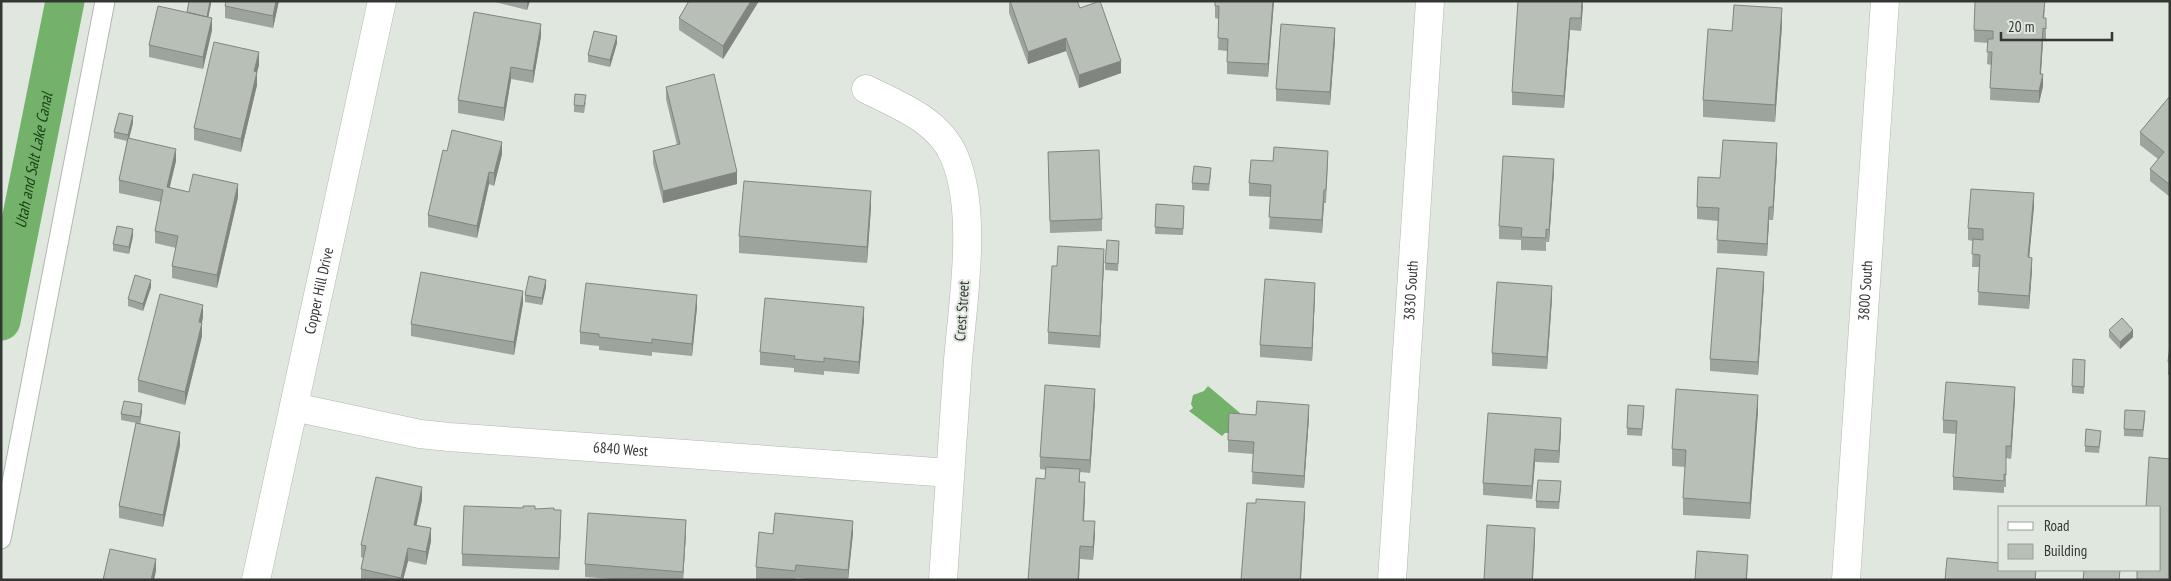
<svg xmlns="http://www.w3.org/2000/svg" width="2171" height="581" font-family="'PT Sans Narrow',sans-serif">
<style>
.water{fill:#74b26c}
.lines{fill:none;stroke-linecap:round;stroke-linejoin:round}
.canal{stroke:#74b26c;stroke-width:39}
.lane-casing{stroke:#b1b8af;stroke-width:21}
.street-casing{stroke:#b1b8af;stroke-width:29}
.lane{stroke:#fff;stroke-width:19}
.street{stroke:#fff;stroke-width:28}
.wall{fill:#9da49d}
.shaded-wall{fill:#80867f}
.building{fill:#b7bfb6;stroke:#80867f}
.labels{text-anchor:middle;stroke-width:4;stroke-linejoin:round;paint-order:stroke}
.street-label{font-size:15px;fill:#333632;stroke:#dfe7de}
.water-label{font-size:16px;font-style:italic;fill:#174112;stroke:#dfe7de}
</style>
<rect width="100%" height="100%" fill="#dfe7de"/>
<path class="water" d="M1208 386 1240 413 1230 433H1225L1222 436 1189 411 1193 408 1191 404 1193 395 1204 391Z"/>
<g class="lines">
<path class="canal" id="s1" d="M1 321 65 1"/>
<defs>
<path id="lane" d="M1 539 105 1"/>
<g id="street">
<path d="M866 89C898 105 939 120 954 156 978 211 963 301 958 360 953 433 948 506 943 580"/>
<path id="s2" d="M294 407 420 434 449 437 950 473"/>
<path id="s3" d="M256 580 382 1"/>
<path id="s4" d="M1392 580 1430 1"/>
<path id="s5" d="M1846 580 1885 1"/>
</g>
</defs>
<use href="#lane" class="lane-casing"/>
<use href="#street" class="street-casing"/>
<use href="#lane" class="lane"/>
<use href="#street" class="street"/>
</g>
<path class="wall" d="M211 1 208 17 212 30 203 69 149 57V45L187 12Z
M279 1 273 28 225 18V6Z
M491 1H530L527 10Z
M689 1H759L723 59 679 30V18Z
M1009 1H1077L1080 8 1121 73 1079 88 1066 51 1028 64 1009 13Z
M1215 1H1274L1268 77 1227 74V51L1218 50 1219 19 1215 18Z
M1583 1 1581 31 1570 30 1564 108 1512 105V92Z
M2045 9 2044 18 2046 31V41H2043L2041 74 2043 86 2039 103 1990 100 1991 65 1987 64 1988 43 1974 42V30Z
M1782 25 1775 122 1703 117V100L1732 31Z
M541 36 533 83 511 79 504 121 458 113V100Z
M1335 40 1330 105 1276 101V89Z
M617 43 610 67 588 62V55Z
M259 65 257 72V85L241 152 194 140V128Z
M666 87 737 184 663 203 653 163V151L677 145 666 99Z
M2170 96V197L2150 181V169L2158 159 2140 145V132Z
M586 102 584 113 574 112V105Z
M133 123 129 139 176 161 169 187 189 192 238 197 217 288 172 278V266L176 248 155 243V231L161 202 119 193V180L127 141 114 138V132Z
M447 151 502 154 494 186 489 184 477 238 428 227V215Z
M1048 152 1102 219V231L1050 233Z
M1777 155 1773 220H1769L1767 256 1717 253 1718 221 1697 219V207L1720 178Z
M1273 161 1328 163 1326 203H1324L1322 233 1269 229 1271 197 1249 196V183Z
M1554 171 1549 242H1546V251L1521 250V240L1499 239V226Z
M1211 174 1209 191 1192 190V183Z
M1156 204 1184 206 1183 235 1155 234Z
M2034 206 2029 258 2032 270 2029 309 1978 305 1979 267H1972L1973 241 1968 240V228Z
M871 207 867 263 739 253V236Z
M133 236 129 254 113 251V244Z
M1119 241 1118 271 1105 270V263Z
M1104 262 1100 348 1048 344V332L1057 266Z
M1764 284 1758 375 1710 371V359Z
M151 287 143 311 128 306V299Z
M546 287 542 305 525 302V295Z
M1315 295 1312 361 1260 357V345Z
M1552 298 1547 369 1492 366V353Z
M523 303 514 355 411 336V324Z
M697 307 692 356 652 352V356L599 350V346L580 344V332Z
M203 317 202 323V336L185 405 138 392V380Z
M864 320 859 374 824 371V375L794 372V368L760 365V352Z
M2109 330 2133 337 2120 349 2109 337Z
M2170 345V375H2168V362Z
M2085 367 2084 394 2072 393V386Z
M2015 399 2011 459 2006 458V487H2004V493L1953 490V477L1956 434 1943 433V420Z
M1095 401 1090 473 1080 472V482L1085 494 1084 521 1095 534 1093 560 1080 559 1079 580H1028L1045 479 1046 470 1040 469V457Z
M142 411 140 423 180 445 163 527 119 518V506L136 423 121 420V414Z
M1758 411 1750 519 1683 515V498L1685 467 1672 466V449Z
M1644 413 1642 436 1627 435V428Z
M1256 415 1309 417 1304 488 1252 484 1253 454 1228 452V440Z
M2145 418 2143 437 2124 436V429Z
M1561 431 1559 463 1535 462 1532 499 1483 495V483Z
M2101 438 2099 453 2085 452V446Z
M1561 488 1559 509 1536 508V501Z
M422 500 416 525 431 541 426 565 408 561 403 580H361V569L363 558 361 557V545Z
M523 508 554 510 561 522 559 570 462 566V554Z
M686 533 683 580H626L585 577V564Z
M853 533 848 580H817L796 578 795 580H756V567L773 534Z"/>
<path class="shaded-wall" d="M210 1H211V4L207 24V17Z
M276 1H279L273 28V16Z
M527 1H530L527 10Z
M751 1H759L723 59V46Z
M1273 1H1274L1268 77V64Z
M1582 1 1583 6 1581 31V18Z
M1782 8V25L1775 122V105Z
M212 18V30L203 69V57Z
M1570 18V30L1564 108V96Z
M541 24V36L533 83V71Z
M1335 28V40L1330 105V92Z
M2043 28V41L2040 85 2043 74V86L2039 103V91Z
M617 36V43L610 67V60Z
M1066 38V51L1028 64V52Z
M259 52V65L254 84V71Z
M1121 61V73L1079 88V75Z
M511 67V79L504 121V108Z
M257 72V85L241 152V139Z
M133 116V123L128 142V135Z
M502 142V154L494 186V173Z
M1777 143V155L1773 220V207Z
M176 149V161L167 199V187Z
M1554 159V171L1549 242V230Z
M489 172V184L477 238V226Z
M737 172V184L663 203V191Z
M238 184V197L217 288V275Z
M1324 190V203L1322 233V220Z
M871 191V207L867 263V247Z
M2034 193V206L2028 270V257Z
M1769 207V220L1767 256V244Z
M133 229V236L129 254V247Z
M1104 249V262L1100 348V336Z
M2032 258V270L2029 309V296Z
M1764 272V284L1758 375V362Z
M151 280V287L143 311V304Z
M546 280V287L542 305V298Z
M1315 283V295L1312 361V348Z
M1552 286V298L1547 369V357Z
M523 291V303L514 355V342Z
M697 295V307L692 356V344Z
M203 305V317L199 335V322Z
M864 307V320L859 374V362Z
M202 323V336L185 405V392Z
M2133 330V337L2120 349V342Z
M2015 387V399L2011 459V446Z
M1095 389V401L1090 473V460Z
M1758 395V411L1750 519V503Z
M142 404V411L140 424V417Z
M1309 405V417L1304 488V476Z
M1561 418V431L1559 463V451Z
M180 432V445L163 527V515Z
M1535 449V462L1532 499V486Z
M1085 482V494L1083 533V521Z
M422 487V500L414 537V525Z
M1305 502V514L1301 580H1300Z
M561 510V522L559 570V558Z
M686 520V533L683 580V572Z
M853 521V533L848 580V570Z
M1095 521V534L1093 560V547Z
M431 528V541L426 565V552Z
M1535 528V541L1533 580H1532Z
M1080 546 1079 580H1078Z
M408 548V561L403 580H401Z
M1748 555 1747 580H1746Z
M156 559V571L154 580H151Z"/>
<path class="building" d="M189 1H210L207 17 187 12Z
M226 1H276L273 16 225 6Z
M689 1H751L723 46 679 18Z
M1010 1H1077L1080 8 1100 1 1121 61 1079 75 1066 38 1028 52Z
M1215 1H1273L1268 64 1227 62 1228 39 1218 38 1219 6H1215Z
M1518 1H1582L1581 18H1570L1564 96 1512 92Z
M1975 1H2045L2043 18H2046V29L2043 28 2040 74H2043L2039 91 1990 88 1992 52H1987L1988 39H1993V31L1974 30Z
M1734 5 1782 8 1775 105 1703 100 1708 29 1732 31Z
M158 6 212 18 203 57 149 45Z
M474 12 541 24 533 71 511 67 504 108 458 100Z
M1281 24 1335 28 1330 92 1276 89Z
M594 31 617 36 610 60 588 55Z
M214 42 259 52 254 71 257 72 241 139 194 128Z
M714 74 737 172 663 191 653 151 680 144 666 87Z
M575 94 586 95 584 106 574 105Z
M2170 96V185L2150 169 2164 152 2140 132Z
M119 113 133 116 128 135 114 132Z
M452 130 502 142 494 173 489 172 477 226 428 215 443 150 447 151Z
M128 138 176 149 167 187 189 192 193 174 238 184 217 275 172 266 178 236 155 231 163 190 119 180Z
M1723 140 1777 143 1773 207H1769L1767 244 1717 240 1719 208 1697 207 1698 177 1720 178Z
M1274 147 1328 151 1326 190H1324L1322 220 1269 217 1271 185 1249 183 1251 160 1273 161Z
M1099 150 1102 219 1050 221 1048 152Z
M1503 156 1554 159 1549 230 1546 229V238L1521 237 1522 228 1499 226Z
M1194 166 1211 168 1209 184 1192 183Z
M744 181 871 191 867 247 739 236Z
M1971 189 2034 193 2028 257 2032 258 2029 296 1978 292 1980 255 1972 254 1973 239 1983 240V229L1968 228Z
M1156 204 1184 206 1183 229 1155 227Z
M117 226 133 229 129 247 113 244Z
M1107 240 1119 241 1118 264 1105 263Z
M1058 246 1104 249 1100 336 1048 332 1052 266H1057Z
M1717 268 1764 272 1758 362 1710 359Z
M421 272 523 291 514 342 411 324Z
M135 275 151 280 143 304 128 299Z
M529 276 546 280 542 298 525 295Z
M1265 279 1315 283 1312 348 1260 345Z
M1497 282 1552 286 1547 357 1492 353Z
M586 283 697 295 692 344 652 339V343L599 337V334L580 332Z
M160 294 203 305 199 322 202 323 185 392 138 380Z
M765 298 864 307 859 362 824 358V362L794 359 795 356 760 352Z
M2122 318 2133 330 2120 342 2109 330Z
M2170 345V362H2168Z
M2073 359 2085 360 2084 387 2072 386Z
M1946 382 2015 387 2011 446H2006V475L2004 474V481L1953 477 1957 421 1943 420Z
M1045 385 1095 389 1090 460 1040 457Z
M1676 389 1758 395 1750 503 1683 498 1686 450 1672 449Z
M124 401 142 404 140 417 121 414Z
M1257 401 1309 405 1304 476 1252 472 1254 442 1228 440 1229 413 1256 415Z
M1628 405 1644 406 1642 429 1627 428Z
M2125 410 2145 411 2143 430 2124 429Z
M1488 413 1561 418 1559 451 1535 449 1532 486 1483 483Z
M136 423 180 432 163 515 119 506Z
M2086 429 2101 431 2099 447 2085 446Z
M2149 457 2170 459V580L2137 579V570H2160V507H2146Z
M1046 467 1080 469 1079 482H1085L1083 521H1095L1093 547 1080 546 1078 580H1028L1036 478 1045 479Z
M376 477 422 487 414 525 431 528 426 552 408 548 401 578 361 569 366 546 361 545Z
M1538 480 1561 481 1559 502 1536 501Z
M1256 499 1305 502 1300 580H1241L1247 503H1256Z
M464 506 523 508V506H535V509L554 508V510H561L559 558 462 554Z
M588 513 686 520 683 572 585 564Z
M775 513 853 521 848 570 796 565 795 571 756 567 759 532 773 534Z
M1487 525 1535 528 1532 580H1484Z
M110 549 156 559 151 580H103Z
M1697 551 1748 555 1746 580H1695Z
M1947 558 2000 563V570H2036L2035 580H1945Z
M2084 570H2120L2119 580H2083Z"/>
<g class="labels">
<g class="street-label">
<text dy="5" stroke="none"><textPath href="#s3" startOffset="296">Copper Hill Drive</textPath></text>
<text dy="5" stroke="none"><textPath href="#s4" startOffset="290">3830 South</textPath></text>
<text dy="5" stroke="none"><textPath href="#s5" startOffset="290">3800 South</textPath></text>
<text transform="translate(962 311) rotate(-86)" y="5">Crest Street</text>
<text dy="5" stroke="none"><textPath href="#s2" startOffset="330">6840 West</textPath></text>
</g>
<g class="water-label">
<text dy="6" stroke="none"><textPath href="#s1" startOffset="164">Utah and Salt Lake Canal</textPath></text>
</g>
</g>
<rect width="2171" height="581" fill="none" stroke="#333632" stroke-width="5"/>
<rect x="1998" y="506" width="162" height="65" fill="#dfe7de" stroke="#9aa099"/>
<rect x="2008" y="522" width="25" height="8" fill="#ffffff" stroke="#9aa099"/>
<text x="2044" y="531" font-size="15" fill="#333632">Road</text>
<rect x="2008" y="544" width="25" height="15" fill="#b7bfb6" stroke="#9aa099"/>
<text x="2044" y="556" font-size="15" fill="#333632">Building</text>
<path d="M2001 32v8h111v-8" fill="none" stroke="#333632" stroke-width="2.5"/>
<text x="2008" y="32" font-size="15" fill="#333632" stroke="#dfe7de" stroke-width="4" paint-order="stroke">20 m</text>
</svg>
